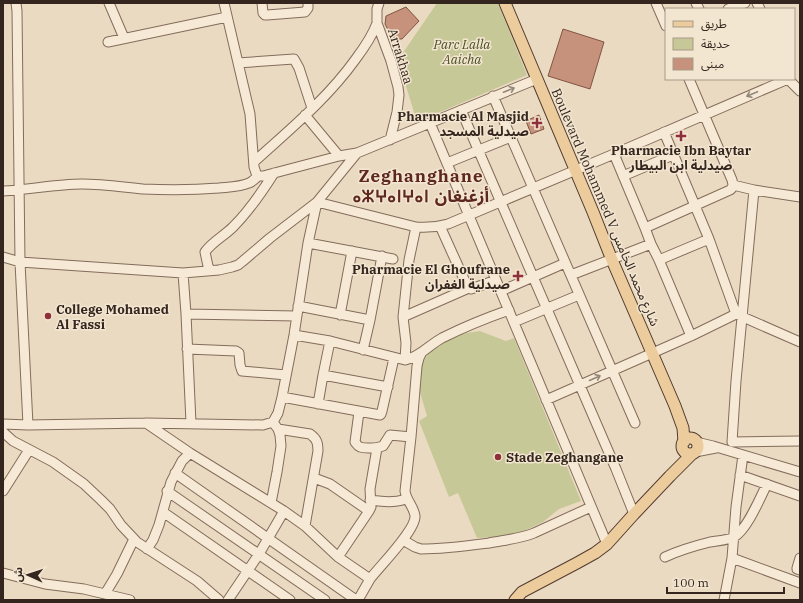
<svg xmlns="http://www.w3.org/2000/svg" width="803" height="603" font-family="'IBM Plex Serif','Noto Sans Arabic','Noto Sans Tifinagh',serif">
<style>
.green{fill:#c7c897}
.building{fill:#c7927b;stroke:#815442}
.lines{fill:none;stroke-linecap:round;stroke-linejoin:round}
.minor-casing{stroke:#836c5b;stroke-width:11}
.major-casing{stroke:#513b2f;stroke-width:13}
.minor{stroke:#f6e9d5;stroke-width:9}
.major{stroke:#eccb9c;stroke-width:11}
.oneway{stroke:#95887a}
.poi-dot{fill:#8e2f39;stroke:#f3e6d1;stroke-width:1.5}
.labels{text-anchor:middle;stroke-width:3;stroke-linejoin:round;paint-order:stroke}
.park-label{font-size:13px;font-style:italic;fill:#494f26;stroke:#f3e6d1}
.street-label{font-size:13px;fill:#34261e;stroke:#f3e6d1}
.poi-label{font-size:13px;font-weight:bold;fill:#34261e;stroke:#f3e6d1;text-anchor:end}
.district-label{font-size:17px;font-weight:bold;letter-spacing:1px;fill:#5e2720;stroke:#f3e6d1}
</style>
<rect width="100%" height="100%" fill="#ebdac2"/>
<path class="green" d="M437 3H498L527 75 417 122 398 60Z
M480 331 506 341 514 338 581 501 559 509 543 522 513 536 477 538 458 493 449 497 419 421 427 416 419 389 421 365 431 349 460 334Z"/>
<path class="building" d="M406 7 419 21 402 39H395L387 28 385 24 386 16Z
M563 29 604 42 590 89 548 76Z
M539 115 544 129 531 134 526 121Z"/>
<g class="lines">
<defs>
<path id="minor" d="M16 3 17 11 20 262 28 425
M109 3 124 38
M224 3 250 114 254 167 256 173 258 176
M262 3 263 13 265 15H267L305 12 308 8V3
M379 3 377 9V23L391 61 398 87 399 95 397 112 390 140
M656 3 666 26
M696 3 699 9
M757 3 760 9
M728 9 745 3
M108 42 227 17
M238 63 294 59 299 68 312 108
M493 96 635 423
M461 110 616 469 634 514
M305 115 339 156
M430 123 607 544
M664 132 709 239 736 314 800 342
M614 154 645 228 651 244 659 260 691 336
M254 162C289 130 327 99 355 60 364 48 372 37 377 23
M447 163 511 137
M623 176 673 155
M733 185 754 190
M3 191C29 190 55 184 82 184 102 184 122 187 143 189 168 190 193 190 219 188 228 187 240 187 249 183 252 182 255 179 258 176H263L339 156 357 153 537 79
M800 197 754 190 736 381 732 442 800 441
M317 202 416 227C427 228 437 227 448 224L614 154 788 79 800 91
M440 226 468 288 471 289 474 288 496 280
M645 228 730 190C734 187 733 184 732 180L689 79
M308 243 393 259
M3 257 20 262 183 273 219 270 232 267 238 265 243 261 270 238 317 202 357 153
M659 260 709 239
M210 270 208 266 205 252C212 242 224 236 233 227 249 211 262 192 274 173
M183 273 186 314 191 423
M571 275 651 244
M501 291 565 263
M298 306 370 320
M186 314 296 316
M340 315 352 251
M403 317 469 288
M514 322 579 295
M294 335 330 341 405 360C420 357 429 345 442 338 464 327 486 318 509 310
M187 349 236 351 239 353 240 365 242 371 286 375
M363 350 370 320 382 256
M405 360 406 343 403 317 409 260 416 227
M323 375 388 387
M282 397 380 415 381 414 382 411 394 358
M546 400 691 336 736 314
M318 404 323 375 330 341
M146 423 190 453 284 511 305 526 338 557 370 579C379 567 416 530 415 516 414 507 406 500 405 491L411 437 390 435 383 446C378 448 365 449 360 447 357 446 357 444 355 442L359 412
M3 424 28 425 146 423 263 425 273 422 278 413 282 397 294 335 308 243 317 202
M278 429 310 434C317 439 318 443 318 451L305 526
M3 432 13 441 53 462 84 484 101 500 110 509 121 525 137 542 197 581 219 600
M411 437 417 366 419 358 422 352
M696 442 713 446 800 472
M695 452 716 448
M175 473 356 600
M740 475 800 496
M314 478 330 484 369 511
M3 491 29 450
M167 491 325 600
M370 500C385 502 392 503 407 499
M271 503 277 472 281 446 280 435 278 429 275 425
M163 512 290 600
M403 540 415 547 421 549C444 549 466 546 489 543 504 540 519 539 534 533L591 507
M147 549 153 540 159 525 171 482 182 461 190 453
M338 557 369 511 371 507 370 489 377 448
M665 557C680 550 694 546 710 542 716 541 729 540 734 537 747 530 760 498 767 484
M732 558 800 583
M800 558 797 568V569L800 570
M3 573 45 584 84 589 130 600
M105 594 117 574 134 539
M228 600 259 554 284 511
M358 600 370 579
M724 600 732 558 736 507 743 455"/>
<path id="major" d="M505 3 593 212 612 260 675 406 683 428 684 442
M682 446a8 8 0 1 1 16 0a8 8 0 1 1-16 0Z
M515 600 522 592 577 563 595 553 607 544 634 514 670 476 692 454"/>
</defs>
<use href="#minor" class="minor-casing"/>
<use href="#major" class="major-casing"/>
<use href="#minor" class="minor"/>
<use href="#major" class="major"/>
</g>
<defs><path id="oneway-shaft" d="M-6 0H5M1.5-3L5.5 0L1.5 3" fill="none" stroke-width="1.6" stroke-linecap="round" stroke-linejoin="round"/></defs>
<g class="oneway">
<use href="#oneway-shaft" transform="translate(509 90) rotate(-22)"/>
<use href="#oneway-shaft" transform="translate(752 94) rotate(157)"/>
<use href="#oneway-shaft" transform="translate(595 378) rotate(-24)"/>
</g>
<g class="poi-dot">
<path d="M535 117h4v4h4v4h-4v4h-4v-4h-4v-4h4z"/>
<path d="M679 130h4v4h4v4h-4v4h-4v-4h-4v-4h4z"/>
<path d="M516 270h4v4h4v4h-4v4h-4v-4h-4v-4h4z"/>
<circle cx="48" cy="316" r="4"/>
<circle cx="498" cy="457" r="4"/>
</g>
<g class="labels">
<g class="park-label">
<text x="462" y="49">Parc Lalla<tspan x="462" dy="15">Aaicha</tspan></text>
</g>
<g class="street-label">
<text transform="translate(401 56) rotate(73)" y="5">Arrakhaa</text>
<text transform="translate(606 207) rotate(67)" y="5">Boulevard Mohammed V شارع محمد الخامس</text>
</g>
<g class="poi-label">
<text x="529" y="121">Pharmacie Al Masjid<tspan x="529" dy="15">صيدلية المسجد</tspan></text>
<text x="681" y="155" text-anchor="middle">Pharmacie Ibn Baytar<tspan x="681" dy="15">صيدلية ابن البيطار</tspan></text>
<text x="510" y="274">Pharmacie El Ghoufrane<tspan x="510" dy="15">صيدلية الغفران</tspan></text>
<text x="56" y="314" text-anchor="start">College Mohamed<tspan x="56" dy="15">Al Fassi</tspan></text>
<text x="506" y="462" text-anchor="start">Stade Zeghangane</text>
</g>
<g class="district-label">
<text x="421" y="182">Zeghanghane<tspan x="421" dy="20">ⴰⵣⵖⴰⵏⵖⴰⵏ أزغنغان</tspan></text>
</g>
</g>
<rect width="803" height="603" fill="none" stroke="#34261e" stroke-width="8"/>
<rect x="665" y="8" width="130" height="72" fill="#f3e6d1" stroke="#a79989"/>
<rect x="673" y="21" width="20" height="6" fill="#eccb9c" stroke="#a79989"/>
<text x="701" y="28" font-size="12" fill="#34261e">طريق</text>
<rect x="673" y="38" width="20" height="12" fill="#c7c897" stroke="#a79989"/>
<text x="701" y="48" font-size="12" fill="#34261e">حديقة</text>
<rect x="673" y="58" width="20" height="12" fill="#c7927b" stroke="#a79989"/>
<text x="701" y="68" font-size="12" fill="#34261e">مبنى</text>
<g transform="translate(28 575) rotate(273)" stroke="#f3e6d1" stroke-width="3" paint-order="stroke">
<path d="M0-3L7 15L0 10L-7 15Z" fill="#34261e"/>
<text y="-6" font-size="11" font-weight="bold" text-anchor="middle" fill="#34261e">ش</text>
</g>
<path d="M667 587v6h117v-6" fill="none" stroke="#34261e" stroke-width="2"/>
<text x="673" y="587" font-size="12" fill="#34261e" stroke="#f3e6d1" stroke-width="3" paint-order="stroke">100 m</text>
</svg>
